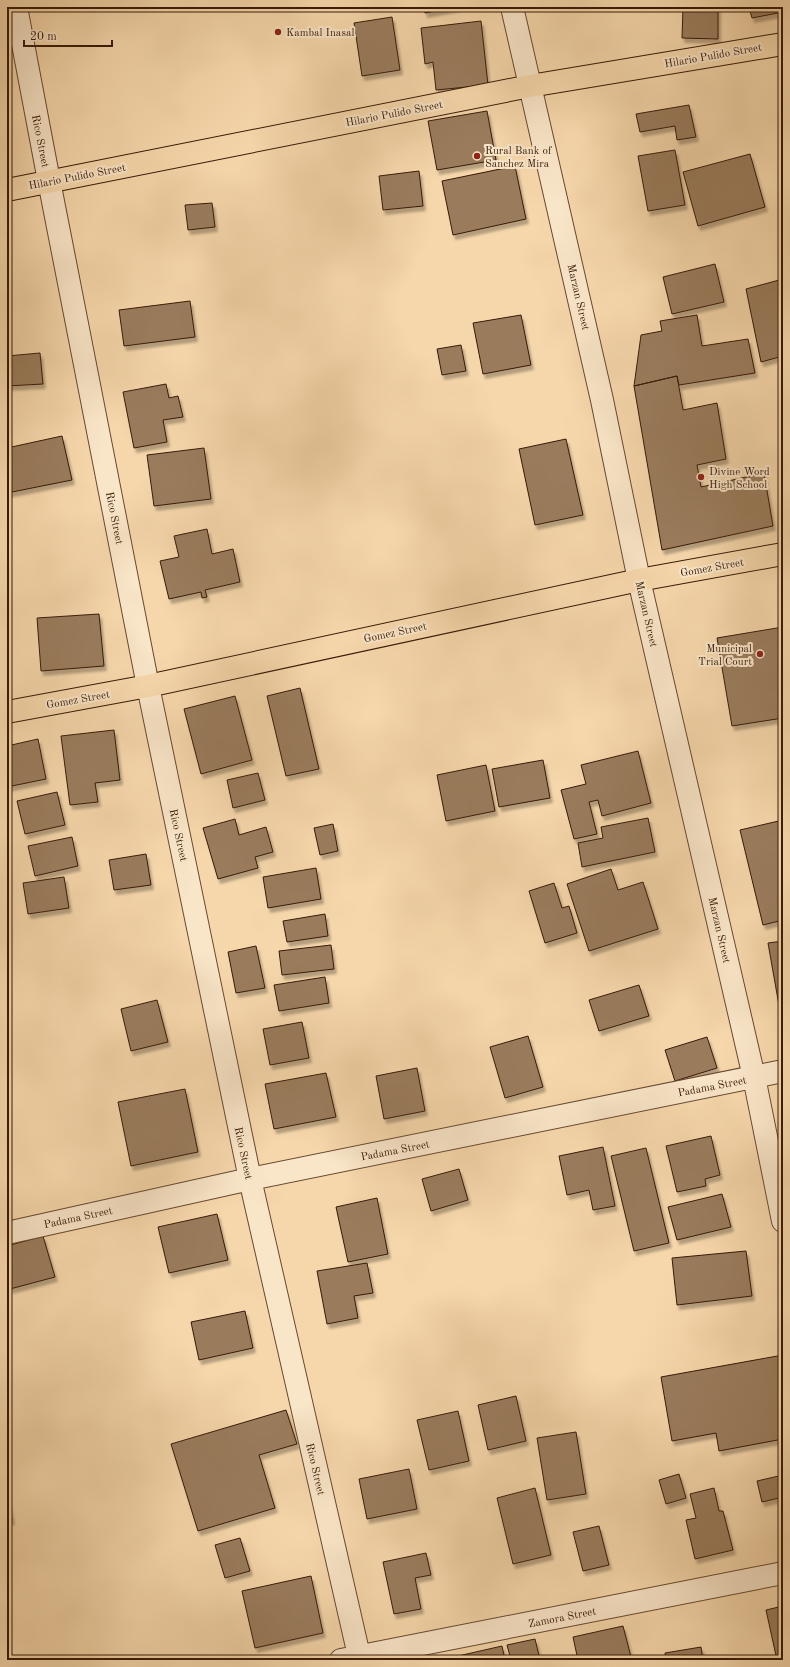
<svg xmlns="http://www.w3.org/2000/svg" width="790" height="1667" font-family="'Old Standard TT',serif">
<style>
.building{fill:#9a7c5d;stroke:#371a08;filter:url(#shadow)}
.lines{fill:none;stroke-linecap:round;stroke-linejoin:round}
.minor-casing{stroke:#674931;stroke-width:24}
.major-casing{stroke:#371a08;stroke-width:24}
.minor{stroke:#f9e5c8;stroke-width:22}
.major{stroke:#f6d7ab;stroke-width:22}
.poi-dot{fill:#8f2418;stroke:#f9e5c8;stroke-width:1.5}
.labels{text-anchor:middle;stroke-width:4;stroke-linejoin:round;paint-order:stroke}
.poi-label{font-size:11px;fill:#371a08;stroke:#f9e5c8;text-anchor:start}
.street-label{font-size:11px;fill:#371a08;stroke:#f9e5c8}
</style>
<defs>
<filter id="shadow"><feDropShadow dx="2.5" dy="4.5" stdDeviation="1" flood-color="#0004"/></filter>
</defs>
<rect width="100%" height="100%" fill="#f6d7ab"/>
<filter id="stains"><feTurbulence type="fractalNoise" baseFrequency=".005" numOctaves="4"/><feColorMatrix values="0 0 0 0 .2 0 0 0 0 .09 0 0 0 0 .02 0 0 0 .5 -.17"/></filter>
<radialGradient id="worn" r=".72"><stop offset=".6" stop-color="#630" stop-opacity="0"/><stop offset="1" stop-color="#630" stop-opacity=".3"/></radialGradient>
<path class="building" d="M424 7H457L425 13Z
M683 7H718V39L682 38Z
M749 7H783V12L752 18Z
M392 17 400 70 362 76 354 23Z
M481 21 488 85 436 90 433 62 425 64 421 28Z
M689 105 696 137 677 140 675 126 640 132 636 114Z
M487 111 496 160 437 170 428 121Z
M675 150 685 205 648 211 638 156Z
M750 154 765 207 698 226 683 172Z
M515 166 526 219 453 235 442 181Z
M419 171 423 206 383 210 379 176Z
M212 203 215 227 188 230 185 205Z
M715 264 724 302 672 314 663 277Z
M783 279V356L761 362 746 289Z
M190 301 195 337 124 346 119 310Z
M521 315 531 365 483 374 473 323Z
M697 315 702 346 748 339 755 373 679 385 677 376 634 386 641 335 662 331 660 321Z
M461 345 466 371 442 375 437 349Z
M40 353 43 384 7 386V356Z
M677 376 683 410 717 403 726 459 697 465 701 487 764 473 773 526 662 550 634 386Z
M166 384 169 398 178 396 183 417 163 420 167 442 134 448 123 392Z
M62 436 72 480 7 493V448Z
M566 439 583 515 535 525 519 449Z
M204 448 211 499 154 506 147 455Z
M207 529 212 554 233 549 240 582 205 590 207 597 202 598 201 592 169 599 160 561 179 557 174 536Z
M99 614 104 666 41 671 37 618Z
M783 627V718L732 726 717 638Z
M300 688 319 769 286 776 267 696Z
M235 696 252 760 201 774 184 709Z
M114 730 120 780 95 783 98 802 70 805 61 736Z
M38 739 46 779 7 787V746Z
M638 751 651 803 602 816 598 800 589 802 597 834 574 839 561 790 586 784 581 765Z
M543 760 550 798 499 807 492 769Z
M486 765 495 811 446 821 437 775Z
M258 773 265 800 233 808 227 780Z
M57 792 65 825 25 834 17 801Z
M648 818 655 852 582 867 578 843 603 838 601 827Z
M235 819 239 835 266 827 273 852 255 857 258 868 218 879 203 828Z
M783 820V920L763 925 740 830Z
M333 824 338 851 320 855 314 828Z
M72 837 78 866 35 876 28 846Z
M146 854 151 885 114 890 109 860Z
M316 868 321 899 268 908 263 877Z
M611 869 618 890 643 882 658 929 589 951 567 884Z
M64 877 69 908 28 914 23 883Z
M554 883 562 908 569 906 577 933 545 943 529 891Z
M325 914 328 936 287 942 283 921Z
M783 941V1028L768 943Z
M331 945 334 969 282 975 279 951Z
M256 946 265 988 236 993 228 952Z
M325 977 329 1003 279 1011 274 985Z
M639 985 649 1016 599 1031 589 1000Z
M157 1000 168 1042 131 1051 121 1009Z
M302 1022 309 1058 270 1065 263 1029Z
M528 1036 543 1087 505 1098 490 1047Z
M707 1037 717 1068 675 1081 665 1050Z
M417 1068 425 1111 384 1119 376 1076Z
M326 1073 336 1117 274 1129 265 1084Z
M185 1089 198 1152 131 1166 118 1102Z
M711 1136 720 1175 705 1179 706 1186 677 1192 666 1146Z
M603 1147 615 1206 593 1210 589 1190 567 1195 559 1156Z
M646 1148 669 1243 634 1251 611 1156Z
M459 1169 468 1200 431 1211 422 1179Z
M722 1194 731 1227 677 1240 668 1207Z
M377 1198 388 1254 348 1262 336 1207Z
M217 1214 228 1260 169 1273 158 1227Z
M43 1236 55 1277 10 1289 7 1277V1246Z
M746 1251 752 1296 677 1305 672 1258Z
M367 1263 373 1293 354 1296 358 1318 327 1324 317 1271Z
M245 1311 253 1348 199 1360 191 1322Z
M783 1355V1439L719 1451 716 1433 672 1441 661 1377Z
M516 1396 526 1441 488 1450 478 1405Z
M286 1410 297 1444 259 1455 275 1508 198 1531 171 1444Z
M458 1411 469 1461 429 1470 417 1420Z
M576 1432 586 1494 547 1500 537 1438Z
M409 1469 417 1509 367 1519 359 1479Z
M679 1474 686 1498 666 1504 659 1480Z
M783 1475V1515L779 1498 762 1502 757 1481Z
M535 1488 551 1555 513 1564 497 1498Z
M714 1488 719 1511H723L733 1550 695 1559 686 1520 696 1518 690 1494Z
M7 1497 12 1520 7 1521Z
M599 1526 609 1565 583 1571 573 1532Z
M240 1538 250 1571 225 1578 215 1545Z
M426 1553 431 1575 415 1578 421 1609 394 1614 383 1562Z
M311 1576 323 1633 255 1648 242 1591Z
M783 1606V1660H777L766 1610Z
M623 1626 631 1657 619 1660H578L573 1637Z
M535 1639 540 1660H511L507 1645Z
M502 1646 505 1660H459L458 1656Z
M701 1647 703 1660H666L665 1653Z"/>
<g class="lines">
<defs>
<path id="minor" d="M16 7 49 181 148 686 250 1179 360 1660
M512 7 602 400 639 580 754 1077 783 1221
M7 1233 250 1179 783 1071
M341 1660 783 1573"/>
<path id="major" d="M7 190 530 86 783 44
M7 712 148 686 639 580 783 554"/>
</defs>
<use href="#minor" class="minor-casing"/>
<use href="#major" class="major-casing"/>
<use href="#minor" class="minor"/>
<use href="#major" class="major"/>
</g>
<g class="poi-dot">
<circle cx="278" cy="32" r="4"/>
<circle cx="477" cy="156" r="4"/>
<circle cx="701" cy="477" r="4"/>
<circle cx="760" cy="654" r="4"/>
</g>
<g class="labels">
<g class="poi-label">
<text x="286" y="36">Kambal Inasal</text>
<text x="485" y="154">Rural Bank of<tspan x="485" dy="13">Sanchez Mira</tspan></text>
<text x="709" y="475">Divine Word<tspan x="709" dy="13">High School</tspan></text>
<text x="752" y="652" text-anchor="end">Municipal<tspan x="752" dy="13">Trial Court</tspan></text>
</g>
<g class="street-label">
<text transform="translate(713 55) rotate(-10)" y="4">Hilario Pulido Street</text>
<text transform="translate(394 113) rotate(-11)" y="4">Hilario Pulido Street</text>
<text transform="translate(41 141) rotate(79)" y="4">Rico Street</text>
<text transform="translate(77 176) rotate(-11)" y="4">Hilario Pulido Street</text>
<text transform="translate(579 297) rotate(77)" y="4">Marzan Street</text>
<text transform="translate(115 518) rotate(79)" y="4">Rico Street</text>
<text transform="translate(712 567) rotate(-10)" y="4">Gomez Street</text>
<text transform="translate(647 614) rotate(77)" y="4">Marzan Street</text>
<text transform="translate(395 632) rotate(-12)" y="4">Gomez Street</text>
<text transform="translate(78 699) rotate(-10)" y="4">Gomez Street</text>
<text transform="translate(179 835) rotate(78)" y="4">Rico Street</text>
<text transform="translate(720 930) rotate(77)" y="4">Marzan Street</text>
<text transform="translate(712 1086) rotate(-11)" y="4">Padama Street</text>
<text transform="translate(395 1150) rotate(-11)" y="4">Padama Street</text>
<text transform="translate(244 1153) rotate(78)" y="4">Rico Street</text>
<text transform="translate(78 1217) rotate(-12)" y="4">Padama Street</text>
<text transform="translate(316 1469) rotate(77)" y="4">Rico Street</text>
<text transform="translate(562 1617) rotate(-11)" y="4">Zamora Street</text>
</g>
</g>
<rect width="790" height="1667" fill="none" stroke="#f6d7ab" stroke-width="24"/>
<rect x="8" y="8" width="774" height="1651" fill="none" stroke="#371a08" stroke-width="2"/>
<rect x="12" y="12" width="766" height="1643" fill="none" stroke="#371a08"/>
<path d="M24 40v6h88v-6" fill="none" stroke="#371a08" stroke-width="2"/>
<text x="30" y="40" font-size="12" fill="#371a08" stroke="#f9e5c8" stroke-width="3" paint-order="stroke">20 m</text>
<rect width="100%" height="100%" filter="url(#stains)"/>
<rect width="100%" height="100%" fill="url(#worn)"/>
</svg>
